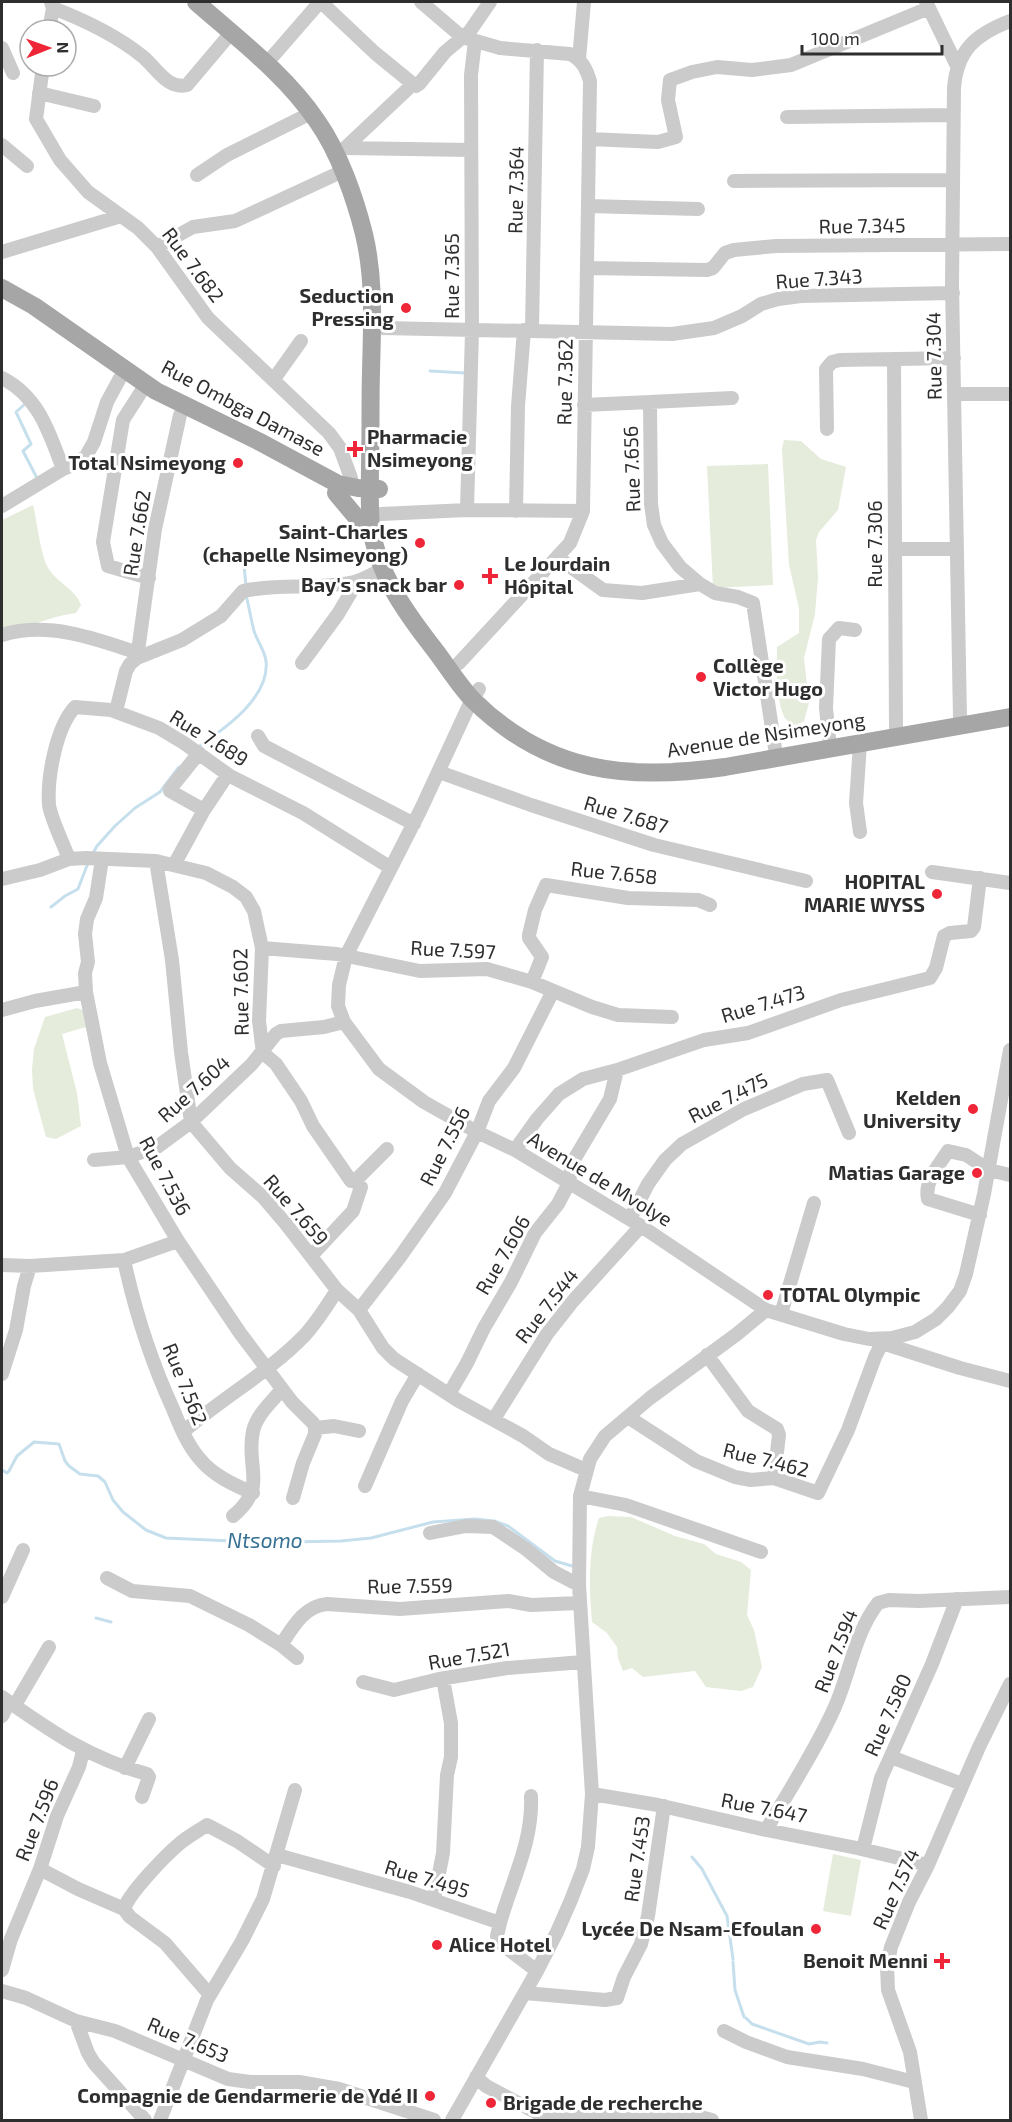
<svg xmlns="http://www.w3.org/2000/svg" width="1012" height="2122" font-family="'Exo 2',sans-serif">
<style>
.green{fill:#e5ecdb}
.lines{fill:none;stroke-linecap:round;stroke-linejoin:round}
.stream{stroke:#c6dfed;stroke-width:3}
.minor{stroke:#cbcbcb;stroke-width:14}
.major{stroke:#a6a6a6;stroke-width:18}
.poi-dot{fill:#ef2638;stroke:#fff;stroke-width:2}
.labels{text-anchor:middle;stroke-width:6;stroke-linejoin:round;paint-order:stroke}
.street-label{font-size:20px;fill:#2e2e2e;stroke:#fff}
.poi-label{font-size:20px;font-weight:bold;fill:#2e2e2e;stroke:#fff;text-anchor:end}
.water-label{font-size:21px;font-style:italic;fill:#377295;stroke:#fff}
</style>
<rect width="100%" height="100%" fill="#fff"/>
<path class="green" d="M784 440 801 441 821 459 846 467 838 510 819 532 816 540 818 577 815 614 804 658 809 703 804 721 796 726C791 723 788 722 785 718 776 703 777 665 777 647L799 633V608L789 565 782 449Z
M768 464 773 585 713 588 707 466Z
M33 505C37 521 40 551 47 566 55 582 75 588 81 605L76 613C50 616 27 629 2 632V520Z
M77 1008 86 1011 87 1021 86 1027 62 1034 77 1093 81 1126 56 1139 46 1137 33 1089 32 1069 34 1049 45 1017Z
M608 1516 631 1517 675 1536 704 1544 716 1554 741 1562 751 1570 747 1615 754 1630 762 1667 753 1687 741 1691 706 1687 695 1671 643 1677 632 1668 623 1671 618 1658 617 1647 607 1633 592 1622C589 1588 588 1550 599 1518Z
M833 1854 861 1860 851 1916 823 1911Z"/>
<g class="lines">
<path class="stream" d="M430 371 465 373
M25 404 16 412 31 444 23 451 38 480
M243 555 246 586
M198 747C224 729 270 698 266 661 265 651 257 641 254 631 251 619 249 607 246 595
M92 855 97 846 115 826 135 808 160 792 179 767
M51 907 65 896 78 889 88 863
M2 1470 7 1473 9 1471 17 1456 34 1442 59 1444 65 1461 69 1466 80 1474 98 1476 105 1482 113 1500 123 1512 146 1530 166 1538 253 1542 268 1540 289 1542 341 1541 371 1538 433 1522 475 1519 494 1521 508 1526 555 1561 572 1566
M96 1618 111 1622
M692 1857 702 1869 727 1916 733 1959
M733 1962 735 1990 744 2017
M746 2018 752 2024 809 2044 820 2042 827 2043"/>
<path class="minor" d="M321 2 375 53 413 84
M421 2 462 37 500 48 570 54C582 60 586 68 590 81L583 511 570 543 459 663
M926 2 957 66
M53 8C84 20 116 35 142 56 156 67 167 90 187 85L231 33
M49 30 53 8 51 2
M2 48 13 73
M273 56 320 2
M579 59 584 2
M43 66 36 119 60 160 88 192 138 228 157 247 208 318 329 433 340 448 351 478
M39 93 94 106
M787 117 953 115
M589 139 658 142 676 137 668 100 670 80 692 72 717 67 752 70 791 65 929 8
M2 145 27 166
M345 148 413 84 416 86 419 84 445 52 470 31 490 2
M345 148 471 150
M197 175 227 155 311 113
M734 181 953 180
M588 206 698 209
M157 247 193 227 235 221 343 171
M2 252 121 216
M587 268 707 270 713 268 725 253 734 250 776 246 1010 244
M383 328 672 334 714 328 742 316 761 304 778 299 801 296 953 293
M532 330 537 50
M894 359 896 728
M2 378C39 397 49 432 63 469
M274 379 301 341
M146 384 123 420 103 542 108 566 149 578
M955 394H1010
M650 402 732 398
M584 405 650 402 651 504 654 525 662 543 680 567 700 584
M827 429 826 369 832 362 840 360 954 358
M2 506 63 469 76 464 86 456 94 442 107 402 120 378
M467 510 472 331 471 75 475 41
M516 511 518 406 524 330
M381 514 467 510 583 511
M895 549H957
M557 557 603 590 642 593 700 584 715 593 738 597 753 603 775 748
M2 635C47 621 95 638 138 653
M137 658 155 529 180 415
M302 663 338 614 357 582
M479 689 472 699 421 809 346 956 339 985 338 1006 344 1022 379 1069 424 1102 477 1132 515 1150 641 1226 766 1310 844 1334 869 1339 892 1338 915 1332 936 1319 948 1307 960 1291 966 1274 984 1194 1010 1050
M116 711 126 671 130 664 137 658 182 640 221 616 243 591C279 583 317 590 354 582 363 580 374 573 383 569
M960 718 952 284 954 88C957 50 976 34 1010 21
M258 736 264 746 414 824
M829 738 826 708 829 639 839 628 855 630
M860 744 856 803 860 832
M439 772 531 805 654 845 806 881
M204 810 226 777 230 776
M69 859C64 845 51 819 49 805 47 778 56 727 75 707L111 710 159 728 184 743 230 776 303 813 391 868
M102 859 96 898 87 919 85 934 88 962 85 973 86 992 100 1063 128 1157 178 1241 240 1333 292 1402 313 1423 315 1428 334 1426 359 1431
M156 861 172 960 181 1052 191 1122 230 1168 263 1197 286 1224 337 1290 359 1310 383 1348 394 1359 459 1401 523 1436 549 1454 586 1470
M174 865 204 810 170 791V789L199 753
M932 872 1010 883
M2 879 40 870 69 859 86 858 156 861 206 873 233 887 246 897 254 911 262 948 259 1021 263 1053 276 1064 301 1101 313 1126 351 1181H355L361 1187 353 1211 311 1256
M262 948 337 954 420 971 487 969 532 982 592 1007 618 1015 672 1017
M532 982 542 957 529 938V935L535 910 546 885 628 898 698 900 710 905
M2 1010 35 1001 86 992
M515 1150 537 1119 559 1094 583 1079 617 1070 704 1040 748 1033 841 1000 930 978 936 968 944 936 950 933 971 931 974 927 980 878
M94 1160 128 1157 157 1147 191 1122 252 1064 276 1034 281 1031 324 1027 344 1022
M355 1181 387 1149
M980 1215 928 1199C924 1181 939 1165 948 1151L966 1155 989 1170 1010 1175
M630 1219 648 1184 665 1160 682 1144 744 1109 803 1084 827 1080 849 1133
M124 1260C135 1311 151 1361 173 1409 180 1426 187 1444 199 1458 212 1475 234 1485 253 1493
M2 1265 30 1266 124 1260 178 1241
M359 1310 400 1257 445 1193 477 1132 489 1101 514 1068 553 991
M781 1314 814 1203
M876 1341 960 1368 1010 1381
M707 1355 748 1411 777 1429 779 1435 774 1478
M2 1374 16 1330 24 1286 30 1266
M449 1394 467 1363 484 1328 511 1282 535 1233 558 1204 569 1183 572 1163 610 1099 617 1070
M628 1417 696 1461 735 1477 751 1480 774 1478 818 1493 848 1430 875 1357 882 1343
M494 1419 547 1334 573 1301 641 1226
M183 1432C222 1398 268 1373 304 1336 317 1322 327 1306 337 1290
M365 1486 402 1401 418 1374
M580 1496 626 1505 761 1552
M293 1498 303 1463 315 1434V1428
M233 1516C269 1486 245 1468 253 1431 257 1414 272 1402 282 1389
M430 1533 466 1526 493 1527 526 1549 554 1572 579 1585
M107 1578 132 1591 190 1596 249 1625 281 1645
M2 1597 23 1550
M297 1658 281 1645C293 1627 304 1606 327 1604L400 1609 508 1601 531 1605 579 1603
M363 1682 394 1690 439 1679 507 1668 583 1662
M2 1697C51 1731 88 1758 147 1774L149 1777 142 1797
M15 1705 49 1647
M2 1716 9 1702
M891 1757 962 1784
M125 1768 149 1719
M592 1794 658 1805 766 1830 857 1848 928 1865
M766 1830C789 1791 815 1751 834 1709 850 1674 854 1634 878 1603L889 1600 919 1601 1010 1597
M863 1849 881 1778 932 1664 957 1599
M277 1855 410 1892 500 1923 497 1936 499 1942 537 1971
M40 1869 78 1889 124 1909 130 1917 165 1943 210 1995
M434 1899 443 1853 447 1775 451 1757V1723L443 1679
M124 1909C129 1893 165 1856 179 1844 187 1837 198 1831 207 1825L237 1841 274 1866
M500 1923C512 1880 533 1842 531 1796
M2 1970 11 1939 40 1869 57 1816 79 1767 83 1751
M2 1991 26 1998 76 2021 115 2031 228 2079 250 2082H299L339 2089 434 2120
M525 1993 605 2000 617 1998 624 1977 641 1944 648 1916 664 1806
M76 2021 88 2053 94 2063 145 2120
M724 2031 746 2042 787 2057 863 2069 914 2082
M476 2077 486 2086 545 2117H640L672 2120 693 2115 712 2120
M160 2120 207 2000 242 1941 263 1899 295 1790
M452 2120 537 1971 557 1932 571 1900 583 1869 588 1847 592 1794 579 1585 580 1496 590 1459 605 1436 650 1398 737 1334 766 1310
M921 2120 910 2052 888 1990 887 1966 891 1947 909 1902 928 1865 979 1747 1010 1684"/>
<path class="major" d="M196 2C238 39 285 74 317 121 339 152 355 198 364 234 375 280 372 326 371 372 370 403 371 433 370 463 370 485 369 506 371 527 377 572 404 610 431 645 444 661 459 686 473 700 547 773 627 781 725 767L1010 717
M2 288 34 306 156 391 258 441 338 484 358 488 379 489
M336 493 372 536"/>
</g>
<g class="poi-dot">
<circle cx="406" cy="308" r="6"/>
<path d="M352 440h6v6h6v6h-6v6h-6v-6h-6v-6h6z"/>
<circle cx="238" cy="463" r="6"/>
<circle cx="420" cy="543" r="6"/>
<path d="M487 567h6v6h6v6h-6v6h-6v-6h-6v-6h6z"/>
<circle cx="459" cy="585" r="6"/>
<circle cx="701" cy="677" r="6"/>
<circle cx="937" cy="894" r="6"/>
<circle cx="973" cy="1109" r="6"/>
<circle cx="977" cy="1173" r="6"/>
<circle cx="768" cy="1295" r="6"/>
<circle cx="816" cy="1929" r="6"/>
<circle cx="437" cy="1945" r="6"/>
<path d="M939 1952h6v6h6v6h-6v6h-6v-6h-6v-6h6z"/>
<circle cx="430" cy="2096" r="6"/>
<circle cx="491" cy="2103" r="6"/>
</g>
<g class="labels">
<g class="street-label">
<text transform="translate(516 190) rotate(-89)" y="7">Rue 7.364</text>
<text transform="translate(862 226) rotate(-1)" y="7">Rue 7.345</text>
<text transform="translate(193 265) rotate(53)" y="7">Rue 7.682</text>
<text transform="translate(452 276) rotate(-90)" y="7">Rue 7.365</text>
<text transform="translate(819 279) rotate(-4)" y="7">Rue 7.343</text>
<text transform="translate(934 356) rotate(-91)" y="7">Rue 7.304</text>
<text transform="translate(565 382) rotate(-89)" y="7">Rue 7.362</text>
<text transform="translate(243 408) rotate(28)" y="7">Rue Ombga Damase</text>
<text transform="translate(632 469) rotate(-92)" y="7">Rue 7.656</text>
<text transform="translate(137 533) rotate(-81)" y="7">Rue 7.662</text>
<text transform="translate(875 544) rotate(-90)" y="7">Rue 7.306</text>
<text transform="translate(766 735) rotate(-9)" y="7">Avenue de Nsimeyong</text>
<text transform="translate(209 738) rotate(32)" y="7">Rue 7.689</text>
<text transform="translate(626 815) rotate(17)" y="7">Rue 7.687</text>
<text transform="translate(614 873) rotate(6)" y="7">Rue 7.658</text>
<text transform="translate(453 950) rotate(3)" y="7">Rue 7.597</text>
<text transform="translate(241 992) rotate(-91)" y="7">Rue 7.602</text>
<text transform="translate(763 1004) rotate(-17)" y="7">Rue 7.473</text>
<text transform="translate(194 1089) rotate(-42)" y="7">Rue 7.604</text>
<text transform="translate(728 1098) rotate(-27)" y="7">Rue 7.475</text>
<text transform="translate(445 1146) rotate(-63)" y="7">Rue 7.556</text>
<text transform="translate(165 1176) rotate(62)" y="7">Rue 7.536</text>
<text transform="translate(600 1179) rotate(31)" y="7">Avenue de Mvolye</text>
<text transform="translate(296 1210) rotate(49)" y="7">Rue 7.659</text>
<text transform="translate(503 1255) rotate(-60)" y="7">Rue 7.606</text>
<text transform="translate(547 1306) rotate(-52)" y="7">Rue 7.544</text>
<text transform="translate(185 1384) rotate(68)" y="7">Rue 7.562</text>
<text transform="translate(766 1460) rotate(14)" y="7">Rue 7.462</text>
<text transform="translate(410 1586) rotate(-1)" y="7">Rue 7.559</text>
<text transform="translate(836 1651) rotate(-69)" y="7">Rue 7.594</text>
<text transform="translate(469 1656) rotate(-10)" y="7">Rue 7.521</text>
<text transform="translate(888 1715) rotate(-66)" y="7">Rue 7.580</text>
<text transform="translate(764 1808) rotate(11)" y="7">Rue 7.647</text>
<text transform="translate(37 1820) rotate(-69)" y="7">Rue 7.596</text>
<text transform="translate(637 1859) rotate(-82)" y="7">Rue 7.453</text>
<text transform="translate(427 1879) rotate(17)" y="7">Rue 7.495</text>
<text transform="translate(896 1889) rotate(-66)" y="7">Rue 7.574</text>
<text transform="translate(188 2040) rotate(23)" y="7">Rue 7.653</text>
</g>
<g class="poi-label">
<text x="394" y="303">Seduction<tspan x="394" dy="23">Pressing</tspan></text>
<text x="367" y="444" text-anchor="start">Pharmacie<tspan x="367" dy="23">Nsimeyong</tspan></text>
<text x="226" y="470">Total Nsimeyong</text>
<text x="408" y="539">Saint-Charles<tspan x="408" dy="23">(chapelle Nsimeyong)</tspan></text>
<text x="504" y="571" text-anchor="start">Le Jourdain<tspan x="504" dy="23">Hôpital</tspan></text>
<text x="447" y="592">Bay's snack bar</text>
<text x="713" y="673" text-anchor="start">Collège<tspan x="713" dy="23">Victor Hugo</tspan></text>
<text x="925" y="889">HOPITAL<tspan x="925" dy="23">MARIE WYSS</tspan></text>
<text x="961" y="1105">Kelden<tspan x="961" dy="23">University</tspan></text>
<text x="965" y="1180">Matias Garage</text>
<text x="780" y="1302" text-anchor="start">TOTAL Olympic</text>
<text x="804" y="1936">Lycée De Nsam-Efoulan</text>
<text x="449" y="1952" text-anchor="start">Alice Hotel</text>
<text x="928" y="1968">Benoit Menni</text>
<text x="418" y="2103">Compagnie de Gendarmerie de Ydé II</text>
<text x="503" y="2110" text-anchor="start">Brigade de recherche</text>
</g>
<g class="water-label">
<text x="265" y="1548">Ntsomo</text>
</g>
</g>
<rect width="1012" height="2122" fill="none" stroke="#2e2e2e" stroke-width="6"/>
<g transform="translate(48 48) rotate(89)"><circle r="28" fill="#ffffff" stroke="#ababab" stroke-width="1.5"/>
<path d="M0-4.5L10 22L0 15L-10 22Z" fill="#ef2638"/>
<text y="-9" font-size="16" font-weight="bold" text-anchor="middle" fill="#2e2e2e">N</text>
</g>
<path d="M802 45v9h140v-9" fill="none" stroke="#2e2e2e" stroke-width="3"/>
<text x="811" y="45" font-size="18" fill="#2e2e2e" stroke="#ffffff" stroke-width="4.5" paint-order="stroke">100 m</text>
</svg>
